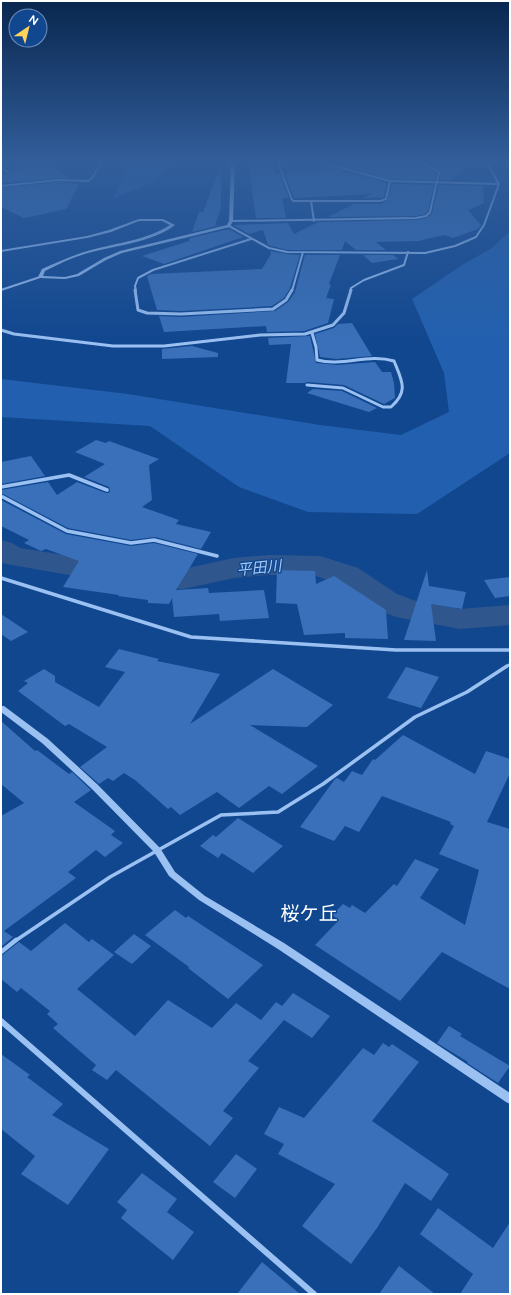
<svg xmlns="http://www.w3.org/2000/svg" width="511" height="1295" font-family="Figtree,'Noto Sans JP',sans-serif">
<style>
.green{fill:#2260af}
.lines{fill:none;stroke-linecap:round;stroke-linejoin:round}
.river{fill:#30578d;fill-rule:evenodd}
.building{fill:#3970b9}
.service-far2{stroke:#9bc1f2;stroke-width:2.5}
.service-far1{stroke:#9bc1f2;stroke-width:3.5}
.service{stroke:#9bc1f2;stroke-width:4.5}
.minor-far3{stroke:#9bc1f2;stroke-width:2}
.minor-far2{stroke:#9bc1f2;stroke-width:3}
.minor-far1{stroke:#9bc1f2;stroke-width:3.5}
.minor{stroke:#9bc1f2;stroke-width:6}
.tertiary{fill:#9bc1f2;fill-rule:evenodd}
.labels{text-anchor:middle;stroke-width:3;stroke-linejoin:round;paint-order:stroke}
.water-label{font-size:15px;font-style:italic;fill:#a7ccfa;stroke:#11478f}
.near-quarter-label{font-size:19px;fill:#fff;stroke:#11478f}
</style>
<rect width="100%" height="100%" fill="#11478f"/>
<path class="green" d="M129 163H176L154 182 113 199Z
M510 231V453L417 514 308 512 239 487 150 426 1 417V379L128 394 320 425 401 435 449 412 444 373 412 299 462 265 492 248Z"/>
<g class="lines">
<path class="river" d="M1 540 12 543 20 548 131 566 183 569 234 558 269 555 320 556 358 568 397 594 416 601 460 609 510 605V625L460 629 396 617 373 608 334 582 316 576 269 575 234 578 183 589 131 586 1 563Z"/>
</g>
<path class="building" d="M35 163H47L70 178H58L1 183V174H8L9 172Z
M248 163H272L275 174H279L289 198H282L286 218H256Z
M342 163H419L436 173 435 180 390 179 339 165Z
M427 163H475L450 180H440L441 170Z
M328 167 387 183 384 197 364 198 372 194 294 198 285 173 317 171Z
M220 168H221V208L215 225H220L192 232 199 212H203Z
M58 182 79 184 66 209 24 218 1 207V188Z
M392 184 434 185 428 211 425 214 416 216 328 217 354 204H381L387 201Z
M439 185 483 186 484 203 468 210 481 225 478 229 453 238 444 235 418 241 376 242 386 250H356L345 241 342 250H287L268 245 263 230 249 234 233 225 288 223 294 234 318 222 416 220 427 218 432 213Z
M229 229 243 237 164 264 142 256 189 241 190 238Z
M270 251 287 254 300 255 290 288 284 298 272 306 181 311 157 310 147 276 151 274 262 269 271 254Z
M305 255H340L329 284 331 285 326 298 334 299 328 323 304 331 267 332 266 326 164 332 159 316 181 317 275 311 288 302 295 292Z
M363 255H393L398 259 372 263Z
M352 323 372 356 336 359 320 357 315 334 334 328 338 324Z
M310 336 316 363 337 365 375 362 382 372H391L394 383 395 398 384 404 344 385 307 382 305 383H286L291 344 269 345 268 338Z
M192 346 218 353V357L162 359V349Z
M313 389 342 391 377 408 369 412 307 393Z
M96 440 106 443 109 441 159 459 149 465 152 500 142 507 179 520 176 524 211 532 201 549 155 537 131 540 68 528 1 493V490L48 482 57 495 77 482 106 493H109L110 490 109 487 84 477 105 464 75 452Z
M31 456 45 476 1 484V462Z
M1 500 66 534 131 546 154 543 198 554 176 590 208 588 209 593 264 590 269 618 220 621 219 614 174 617 172 598 169 604 148 603V600L118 596 119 595 63 587 79 561 46 549 41 551 24 543 29 540 1 526Z
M277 570 315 571 316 584 334 576 386 610 388 639 345 638V633L304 635 297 604 276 603Z
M427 570 429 586 466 592 462 609 431 604 436 641 404 640Z
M510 577V596L495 598 484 580Z
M1 614 28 632 11 641 1 634Z
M119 649 159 659 157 661 220 674 190 724 273 669 333 705 307 727 250 725 318 766 282 794 269 786 239 808 217 792 180 815 171 807 168 809 135 780 124 773 113 781 108 778 99 784 80 767 107 747 69 724 65 726 18 691 28 683 24 681 44 669 55 676V682L99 707 125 672 105 667Z
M406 667 439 677 421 708 387 698Z
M1 721 35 751 37 750 69 774 72 772 91 790 74 802 115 831 111 835 123 843 105 857 96 850 68 872 76 878 4 931 13 937 1 947V816L24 803 1 784Z
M403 735 475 774 486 751 510 759V773L487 822 510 829V989L442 952 400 1001 315 945 339 920 332 915 343 904 350 908 352 905 365 913 394 884 397 886 415 859 439 869 420 898 465 925 479 870 439 854 454 826 450 824 451 822 382 796 359 832 345 826 334 841 300 827 335 779 337 778 344 782 352 771 362 775 373 759 375 760Z
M238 818 283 846 253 873 222 853 218 858 200 846 213 835 216 837Z
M175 910 186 918 188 916 263 965 228 999 188 968 189 967 145 935Z
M65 923 89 942 92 939 114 955 77 989 135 1036 168 1000 212 1028 236 1003 261 1020 276 1002 282 1006 293 993 330 1016 312 1038 284 1020 248 1061 259 1068 223 1111 233 1118 210 1146 116 1070 107 1080 92 1070 96 1065 53 1028 58 1024 47 1014 50 1011 21 988 17 992 1 979V956L19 942 31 951Z
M134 934 151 946 132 964 114 952Z
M449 1026 462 1034 460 1036 510 1066 498 1083 467 1063 468 1062 437 1043Z
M383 1043 389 1047 392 1044 419 1062 372 1121 449 1174 431 1201 405 1183 377 1228 351 1264 302 1226 335 1184 278 1154 284 1144 264 1134 279 1107 304 1118 363 1048 374 1055Z
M1 1054 30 1075 27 1077 63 1104 52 1115 109 1149 68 1205 21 1174 35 1156 1 1129Z
M236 1154 257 1169 235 1198 213 1182Z
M142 1173 177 1199 167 1212 194 1232 173 1260 121 1218 127 1210 117 1202Z
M438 1208 493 1248 510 1222V1294H460L473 1274 420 1234Z
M262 1262 300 1294H237Z
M399 1266 435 1294H379Z"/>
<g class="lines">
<path class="service-far2" d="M506 667 510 664"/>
<path class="service-far1" d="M15 941 110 877 221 815 278 812 323 784 415 717 467 692 507 666"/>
<path class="service" d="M1 952 16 940"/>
<path class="minor-far3" d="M278 163 292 200 294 201H381L386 199 390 181
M323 163 390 181 499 184
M487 163 499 184
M1 166 7 172
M1 186 58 180 88 181 93 177 101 163
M311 201 314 221
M231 221 416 218 426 216 430 212 439 172 421 163
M229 226 269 248 287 252 425 253 455 246 476 237 484 225 499 184
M1 290 40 277
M136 291 135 286 138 278 153 270 251 239
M292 291 303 252
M350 291 351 288 364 280 404 265 408 252"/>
<path class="minor-far2" d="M135 290 138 310 147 313 181 314 273 309 286 300 292 290
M1 330 14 334 113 346H164L260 335 305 334 333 325 344 313 351 290
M307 385 343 388 383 407H391C409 391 402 381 394 361 368 353 343 367 317 360L316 347 312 333"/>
<path class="minor-far1" d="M1 487 69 475 107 490
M1 496 67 531 131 543 154 540 217 556
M1 578 191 637 396 650H510"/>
<path class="minor" d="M1 1021 314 1294"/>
<path class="tertiary" d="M231 163H235L233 221 230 227 122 253 106 260 79 276 65 279 40 278 38 277 42 269C58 262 73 255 91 250 117 243 147 240 170 225L162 221H139L111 232 87 238 1 252V250L87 236 109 230 139 219H163L175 225C154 242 113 246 88 253 73 257 59 264 45 271L43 276 65 277 77 274 104 258 120 251 227 225 229 221Z
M1 706H4L48 739 98 785 160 848 175 872 205 896 284 943 510 1093V1104L506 1102 278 949 199 900 169 876 154 852 92 789 42 743 1 712Z"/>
</g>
<linearGradient id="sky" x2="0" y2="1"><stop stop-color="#09274f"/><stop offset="0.47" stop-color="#325e9b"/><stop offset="1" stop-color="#325e9b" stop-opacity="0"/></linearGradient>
<rect width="511" height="344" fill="url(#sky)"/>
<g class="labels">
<g class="water-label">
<text transform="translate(259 568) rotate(-6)" y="5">平田川</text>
</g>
<g class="near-quarter-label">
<text x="309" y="920">桜ケ丘</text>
</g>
</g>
<rect width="511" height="1295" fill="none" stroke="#ffffff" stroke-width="4"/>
<g transform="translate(28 28) rotate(35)"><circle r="19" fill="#11478f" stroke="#7091bc"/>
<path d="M0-3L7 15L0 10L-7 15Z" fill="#ffd25c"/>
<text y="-6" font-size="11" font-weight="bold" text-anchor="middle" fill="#ffffff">N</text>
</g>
</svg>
